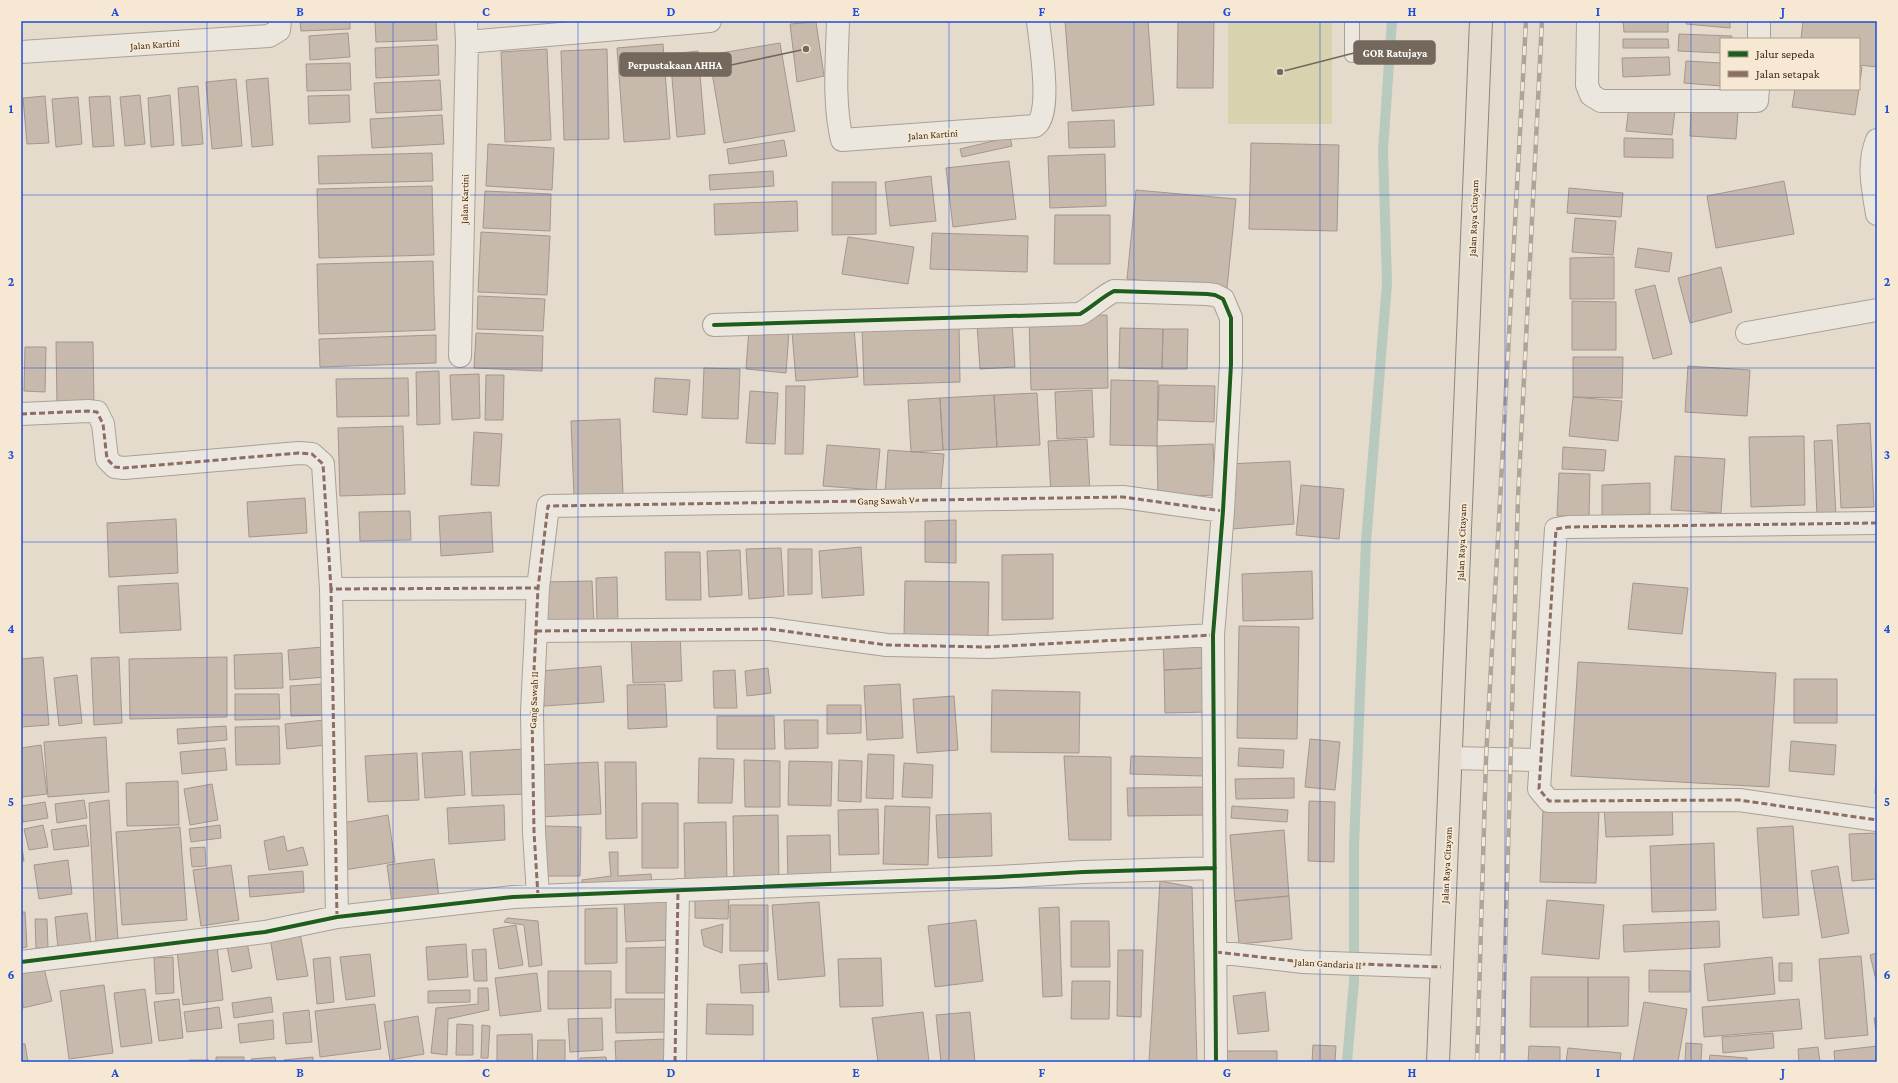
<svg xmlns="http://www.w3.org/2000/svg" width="1898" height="1083" font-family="'Crimson Pro',serif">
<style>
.green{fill:#d7d3ae}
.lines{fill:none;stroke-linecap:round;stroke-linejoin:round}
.stream{stroke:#b8c9bd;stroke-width:10}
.building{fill:#c8b9ad;stroke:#a4968c}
.lane-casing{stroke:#a9a096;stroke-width:16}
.street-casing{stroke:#a9a096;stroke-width:24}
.primary-casing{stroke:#8f867c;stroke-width:24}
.lane{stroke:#ece7de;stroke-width:14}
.street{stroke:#ece7de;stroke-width:22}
.primary{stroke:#e4dccf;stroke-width:22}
.rail-casing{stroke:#aca59e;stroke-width:4.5}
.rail{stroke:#f6e8d2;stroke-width:3;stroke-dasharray:9;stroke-linecap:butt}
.quiet{stroke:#8d6e63;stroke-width:3;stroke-dasharray:6 3;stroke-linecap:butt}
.cycleway-casing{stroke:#f6e8d2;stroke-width:6}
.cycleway{stroke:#1b5e20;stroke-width:4}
.grid{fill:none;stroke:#1d4ed8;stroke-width:1;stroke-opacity:0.55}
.labels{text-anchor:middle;stroke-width:4;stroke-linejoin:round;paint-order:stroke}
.street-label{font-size:10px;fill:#38281e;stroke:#f6e8d2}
.leader{fill:none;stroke:#74675b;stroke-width:1.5}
.callout-dot{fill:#74675b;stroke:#f6e8d2;stroke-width:1.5}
.callout{fill:#74675b;stroke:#74675b;stroke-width:1.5}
.callout-label{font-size:11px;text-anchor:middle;font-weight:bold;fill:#fff}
.neatline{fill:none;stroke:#1d4ed8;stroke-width:1.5}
.grid-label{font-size:13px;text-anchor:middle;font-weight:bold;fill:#1d4ed8}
</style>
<rect width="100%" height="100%" fill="#e4dbcc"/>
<path class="green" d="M1228 21H1332V124H1228Z"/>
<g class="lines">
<path class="stream" d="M1347 1062 1354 981V846L1366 542 1387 283 1383 150 1392 21"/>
</g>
<path class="building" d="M300 21H350V29L301 31Z
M375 21H436L437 40 376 42Z
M1065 21H1148L1154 105 1072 111Z
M1178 21H1214L1213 88H1177Z
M1623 21H1668V32H1624Z
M1686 21H1730V28L1686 24Z
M1803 21H1877V67L1859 65V39H1801Z
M816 22 824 76 797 82 790 24Z
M348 33 350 57 310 60 309 36Z
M1679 34 1732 36 1731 39H1721V53L1678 51Z
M1623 39H1668L1669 48H1623Z
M780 43 795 131 724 143 709 55Z
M663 44 670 139 624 142 617 48Z
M438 45 439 75 376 78 375 48Z
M547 49 551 140 505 142 501 52Z
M607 49 609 139 564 140 561 51Z
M698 51 705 134 677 137 670 54Z
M1669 57 1670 75 1623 77 1622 58Z
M1686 61 1721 63V86L1684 83Z
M350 63 351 90 307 91 306 64Z
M1859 66 1862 67 1859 87Z
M268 78 273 145 252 147 246 80Z
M236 79 242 146 212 149 206 82Z
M440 80 442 110 376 113 374 83Z
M198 86 203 144 182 146 178 88Z
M1795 89H1859L1855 115 1792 107Z
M140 95 145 144 125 146 120 97Z
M170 95 174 145 151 147 148 98Z
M349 95 350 122 309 124 308 96Z
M45 96 49 143 27 144 23 98Z
M110 96 114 146 93 147 89 97Z
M78 97 82 144 56 147 52 99Z
M1629 106 1675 110 1672 135 1626 131Z
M1691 109 1738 111 1736 139 1690 136Z
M442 115 444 144 372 148 370 119Z
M1114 120 1115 147 1069 148 1068 122Z
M1010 137 1012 146 962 157 960 149Z
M1624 138 1673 139V158L1624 157Z
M784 140 787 156 729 164 727 149Z
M1251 143 1339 145 1337 231 1249 229Z
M488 144 554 148 552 190 486 186Z
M432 153 433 181 319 184 318 156Z
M1105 154 1106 206 1050 208 1048 156Z
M1009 161 1016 219 953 227 946 168Z
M773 171 774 186 710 190 709 175Z
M931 176 936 221 890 226 885 182Z
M1784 181 1794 234 1716 248 1707 196Z
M832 182H876V234L832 235Z
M432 186 434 255 319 258 317 189Z
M1569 188 1623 193 1621 217 1567 213Z
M1136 190 1236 199 1227 288 1127 279Z
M485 191 551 194 550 231 483 228Z
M797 201 798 231 715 235 714 204Z
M1055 215H1110V264H1054Z
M1575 218 1616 221 1613 255 1572 252Z
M481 232 550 236 547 295 478 292Z
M932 233 1028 236 1027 272 930 269Z
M848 237 914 247 908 284 842 274Z
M1638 248 1672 253 1669 272 1635 267Z
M1614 257V299H1570V258Z
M433 261 435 330 319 334 317 264Z
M1721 267 1732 312 1690 323 1678 278Z
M1655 285 1672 354 1653 359 1635 290Z
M478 296 545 299 543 331 477 329Z
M1572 301 1616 302V350H1572Z
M1107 315 1108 388 1031 390 1029 317Z
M1012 322 1015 367 980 369 977 324Z
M959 325 960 382 864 385 862 327Z
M854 328 858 377 796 381 792 332Z
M1120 328 1163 329 1162 369 1119 368Z
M749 329 789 332 786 373 746 369Z
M1163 329H1188L1187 369H1162Z
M476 333 543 336 542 371 474 368Z
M436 335V363L320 367 319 339Z
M56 342H93L94 405 57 406Z
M25 347H46L45 392 24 391Z
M1573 357H1623L1622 398 1573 397Z
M1688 366 1750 370 1747 416 1685 412Z
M704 368 740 369 738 419 702 418Z
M439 371 440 424 417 425 416 372Z
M479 374 480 418 452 420 450 375Z
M486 375H504L503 420H485Z
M408 378 409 416 337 417 336 379Z
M655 378 690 380 687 415 653 412Z
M1111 380 1158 381 1157 446 1110 445Z
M1159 385 1215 386 1214 422 1158 420Z
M786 386H805L803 454H785Z
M1092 390 1094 437 1057 439 1055 392Z
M750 391 778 393 775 444 746 443Z
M1037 393 1040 445 997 447 994 395Z
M994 395 997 447 943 450 940 398Z
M1573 397 1622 401 1618 441 1569 436Z
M940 398 943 450 911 452 908 400Z
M620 419 623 495 574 496 571 421Z
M1870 423 1874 507 1841 508 1837 425Z
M403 426 405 494 340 496 338 428Z
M474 432 502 434 499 486 471 485Z
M1804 436 1805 505 1751 507 1749 437Z
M1087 439 1090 493 1051 495 1048 441Z
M1832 440 1836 516 1817 517 1814 441Z
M1213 444 1215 495 1158 497 1157 446Z
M827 445 880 449 876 490 823 486Z
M1563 447 1606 450 1604 471 1562 469Z
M888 450 944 454 940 498 885 494Z
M1675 456 1725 459 1721 513 1671 510Z
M1290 461 1294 524 1232 529 1228 464Z
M1559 473 1590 474 1589 517 1557 516Z
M1650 483V514L1602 516V485Z
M1301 485 1344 489 1339 539 1296 535Z
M305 498 307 533 249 537 247 502Z
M410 511 411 540 360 541 359 512Z
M491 512 493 552 441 556 439 516Z
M176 519 178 573 109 577 107 523Z
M956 520V563L925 562V521Z
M861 547 864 595 822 598 819 551Z
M781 548 784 596 749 599 746 549Z
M788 549H812V594L788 595Z
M740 550 742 595 709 597 707 551Z
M665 552H700L701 600H666Z
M1053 554V619L1002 620V555Z
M1312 571 1313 619 1243 621 1242 574Z
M617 577 618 626H597L596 578Z
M592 581 594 625 546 627V582Z
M905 581 989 582 988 636 904 635Z
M178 583 181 630 120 633 118 586Z
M1633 583 1688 588 1682 634 1628 629Z
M1239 626 1299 627 1297 739 1237 738Z
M680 633 682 681 633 683 631 635Z
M1205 642 1206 668 1164 670 1163 643Z
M323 647 325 677 290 680 288 650Z
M282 653 283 688 235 689 234 655Z
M43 657 49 725 21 727V659Z
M119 657 122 723 94 725 91 658Z
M227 657V717L130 719 129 659Z
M1578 662 1776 673 1769 787 1571 776Z
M601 666 604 702 544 706 541 671Z
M768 668 771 693 747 696 745 671Z
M1206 668 1207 712 1165 713 1164 670Z
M735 670 737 708H714L713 671Z
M77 675 82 723 59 726 54 678Z
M1794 679H1837V723H1794Z
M322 684 323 715 291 716 290 686Z
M665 684 667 727 628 729 627 685Z
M900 684 903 738 867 740 864 686Z
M992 690 1080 692 1079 753 991 752Z
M235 694H279L280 719 235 720Z
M954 696 958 750 917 753 913 699Z
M827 705H861V733L827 734Z
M717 716H774L775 749H717Z
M325 720 327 745 287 749 285 724Z
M784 720H818V748L785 749Z
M226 726 227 740 178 744 177 729Z
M279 726 280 764 236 765 235 727Z
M106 737 109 792 48 797 44 742Z
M1310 739 1340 742 1335 790 1305 787Z
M1791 741 1836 745 1834 775 1789 771Z
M41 745 47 794 22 797 21 748Z
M225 748 227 770 182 774 180 752Z
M1239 748 1284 750 1283 768 1238 766Z
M525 749 527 794 472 796 470 752Z
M462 751 465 795 425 798 422 753Z
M417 753 419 800 368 802 365 756Z
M868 754 894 755 893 799 866 798Z
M1064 756 1111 757V840H1069Z
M1131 756 1204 758V776L1130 774Z
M699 758 734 759 732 803H698Z
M744 760 780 761V807H745Z
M839 760 862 761 861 802 838 801Z
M789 761 832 762 831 806 788 805Z
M598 762 601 814 539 817 536 765Z
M605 762H636L637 838 606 839Z
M904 763 933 765 932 798 902 797Z
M1877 769V793H1875Z
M1294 778V798L1236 799 1235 779Z
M178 781 179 825 127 826 126 783Z
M212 784 218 820 190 825 184 789Z
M1208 787 1209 815 1128 816 1127 788Z
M84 800 87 818 57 823 55 804Z
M109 800 118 940 96 943 89 803Z
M1309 801 1335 802 1334 862 1308 861Z
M45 802 48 818 23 822 21 806Z
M642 803H678V868H642Z
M1672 803 1673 835 1606 837 1604 806Z
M504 805 505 840 449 844 447 808Z
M885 806 930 807 928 865 883 864Z
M1232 806 1288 810 1287 822 1231 818Z
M878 809 879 854 839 855 838 810Z
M1543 810 1599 811 1596 883 1540 882Z
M991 813 992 856 938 858 936 815Z
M388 815 395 862 344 870 336 824Z
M778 815 779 882 734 883 733 816Z
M726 822 727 882 685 883 684 823Z
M43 825 48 847 29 850 24 829Z
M86 825 89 846 54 850 51 830Z
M220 825 221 838 191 842 189 829Z
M545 826 581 827 580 876H545Z
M1793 826 1799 915 1763 918 1757 828Z
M180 827 187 920 122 925 116 832Z
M1284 830 1289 896 1235 901 1230 835Z
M1877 833V879L1852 881 1849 834Z
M830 835 831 880 788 881 787 836Z
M284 836 287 851 303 847 308 865 269 870 264 841Z
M21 841 24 861H21Z
M1714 843 1716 910 1652 912 1650 846Z
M205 847 206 866 192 867 190 848Z
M609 852H618V876L651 874 652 887 583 893 582 880 611 876Z
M434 859 439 897 392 903 387 865Z
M68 860 72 894 39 899 34 865Z
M231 865 239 920 201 926 193 870Z
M1838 866 1849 933 1822 938 1811 871Z
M303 871 304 892 250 897 248 876Z
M1160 881 1192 887 1197 1062H1149Z
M695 895H729L728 919 695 918Z
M1289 896 1292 939 1239 944 1235 901Z
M671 898 673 940 626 942 624 900Z
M1547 900 1604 905 1599 959 1542 954Z
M819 902 825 976 778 980 772 905Z
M730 905H768V951H730Z
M1059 907 1062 996 1043 997 1039 908Z
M617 908V963L585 964V909Z
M21 912H25L27 947 21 948Z
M87 913 91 945 58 949 55 917Z
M507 918 538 921 542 965 529 967 524 925 504 922Z
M35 919H47L48 948H36Z
M976 920 983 981 935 987 928 926Z
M1071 921H1109L1110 967H1071Z
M1719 921 1720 947 1624 952 1623 925Z
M723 924 722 953 704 946 701 930Z
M516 925 523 965 499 969 493 929Z
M300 933 308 976 277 980 270 938Z
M246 937 252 968 232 972 226 941Z
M466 944 468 977 428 980 426 947Z
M217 946 223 1000 183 1005 177 951Z
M672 947V993H626V948Z
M486 949 487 981H474L472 950Z
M1118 950H1143L1141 1017 1117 1016Z
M1877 953V984L1870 955Z
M370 954 375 996 346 1000 340 957Z
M1861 956 1868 1035 1825 1039 1819 959Z
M173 957 174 993 156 994 154 958Z
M330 957 334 1002 317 1004 313 959Z
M1772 957 1775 994 1708 1001 1704 964Z
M881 958 883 1006 840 1007 838 959Z
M767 963 769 992 741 993 739 965Z
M1779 963H1792V981H1779Z
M44 968 52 1001 23 1008 21 974Z
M1649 970 1690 971V992H1649Z
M548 971H611V1008L548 1009Z
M537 973 541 1011 500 1016 495 978Z
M1531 977H1588V1027H1530Z
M1588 977H1629L1628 1026 1588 1027Z
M1072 981H1110L1109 1019H1071Z
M104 985 113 1053 69 1059 60 991Z
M478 988H488L489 1010 448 1019 447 1055 431 1053 436 1008 478 1004Z
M145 989 152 1043 121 1047 114 993Z
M470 990V1002L428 1003V991Z
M1265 992 1269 1031 1238 1034 1233 996Z
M271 997 273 1012 234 1018 232 1003Z
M179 999 183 1038 159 1041 154 1002Z
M615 999H666L667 1032 616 1033Z
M1799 999 1802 1029 1704 1037 1702 1007Z
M1644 1002 1687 1009 1678 1062H1633Z
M375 1004 381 1049 320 1057 315 1011Z
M707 1004 753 1005V1035L706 1034Z
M219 1007 222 1028 187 1032 184 1012Z
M309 1010 312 1042 286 1044 283 1013Z
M923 1012 929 1061 878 1062 872 1018Z
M970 1012 975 1062H941L936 1015Z
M418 1016 424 1054 390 1060 384 1022Z
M602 1018 603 1050 570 1052 568 1019Z
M1874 1018H1877V1038Z
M273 1020 274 1039 240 1043 238 1024Z
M457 1024 473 1025V1055H456Z
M482 1025 490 1026 488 1058H481Z
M1773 1033 1774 1048 1723 1053 1722 1037Z
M532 1034 533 1062H497V1035Z
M667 1039 668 1062H616L615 1041Z
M538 1040H565V1062H537Z
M1686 1043 1702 1044 1701 1062H1685Z
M21 1044H25L28 1062H21Z
M1313 1045 1336 1046 1335 1062H1312Z
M1529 1046 1560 1047V1062H1528Z
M1877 1046V1062H1835L1834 1051Z
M1818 1047 1820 1062H1799L1798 1049Z
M1568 1048 1621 1053 1620 1062H1566Z
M1222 1051H1277V1062H1222Z
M1710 1055 1747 1058V1062H1709Z
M216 1057H244V1062H216Z
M275 1057 276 1062H251V1059Z
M313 1057V1062H285L284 1060Z
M606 1057 607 1062H580V1058Z
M189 1060H209V1062H189Z
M480 1060V1062H456Z"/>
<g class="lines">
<defs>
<path id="lane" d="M1352 55V21"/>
<path id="street" d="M838 21C837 60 833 102 842 140L1035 126C1053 116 1040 41 1038 21
M1588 21 1587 85 1591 95 1601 101H1757L1758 89
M1759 39V21
M467 42 710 21
M21 52 269 36 279 30 280 21
M1877 140C1867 164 1873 189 1877 214
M714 325 1080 314C1092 307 1102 297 1114 291L1207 294 1215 295 1223 299 1231 318V364L1223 511 1213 635 1216 1062
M1747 333 1877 310
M460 356 467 42 466 21
M21 414 88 411 97 412 103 424 107 459 115 467 124 468 299 453 312 454 323 464 331 589
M1877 523 1568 527 1556 529 1539 789 1549 801 1739 800 1877 820
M536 631 770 629 887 645 988 647 1213 635
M1451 758 1540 760
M538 896 534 832 532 712 538 588 548 506 1123 497 1223 511
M337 917 331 589 538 588
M1216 952 1303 962 1441 967
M21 962 265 932 337 917 513 897 998 877 1083 872 1215 868
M675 1062 678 890"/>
<path id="primary" d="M1438 1062 1481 21"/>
</defs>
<use href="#lane" class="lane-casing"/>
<use href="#street" class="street-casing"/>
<use href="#primary" class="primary-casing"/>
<use href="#lane" class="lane"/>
<use href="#street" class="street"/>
<use href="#primary" class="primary"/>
<defs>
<path id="rail" d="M1477 1062 1486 759 1526 21
M1502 1062 1518 498 1542 21"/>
</defs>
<use href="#rail" class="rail-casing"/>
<use href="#rail" class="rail"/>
<path class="quiet" d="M21 414 88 411 97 412 103 424 107 459 115 467 124 468 299 453 312 454 323 464 331 589
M1877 523 1568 527 1556 529 1539 789 1549 801 1739 800 1877 820
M536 631 770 629 887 645 988 647 1213 635
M538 896 534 832 532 712 538 588 548 506 1123 497 1223 511
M337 917 331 589 538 588
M1216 952 1303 962 1441 967
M675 1062 678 890"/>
<defs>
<path id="cycleway" d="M714 325 1080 314C1092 307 1102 297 1114 291L1207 294 1215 295 1223 299 1231 318V364L1223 511 1213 635 1216 1062
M21 962 265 932 337 917 513 897 998 877 1083 872 1215 868"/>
</defs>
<use href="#cycleway" class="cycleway-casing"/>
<use href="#cycleway" class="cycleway"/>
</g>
<path class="grid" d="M207 21V1062M393 21V1062M578 21V1062M764 21V1062M949 21V1062M1134 21V1062M1320 21V1062M1505 21V1062M1691 21V1062M21 195H1877M21 368H1877M21 542H1877M21 715H1877M21 888H1877"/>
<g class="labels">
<g class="street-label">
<text transform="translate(155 44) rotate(-4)" y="4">Jalan Kartini</text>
<text transform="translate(933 134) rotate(-4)" y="4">Jalan Kartini</text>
<text transform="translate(464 199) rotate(-89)" y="4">Jalan Kartini</text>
<text transform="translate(1473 218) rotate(-88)" y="4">Jalan Raya Citayam</text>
<text transform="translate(886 500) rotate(-1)" y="4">Gang Sawah V</text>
<text transform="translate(1461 542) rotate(-88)" y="4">Jalan Raya Citayam</text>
<text transform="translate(533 700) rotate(-88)" y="4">Gang Sawah II</text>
<text transform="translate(1446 865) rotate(-87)" y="4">Jalan Raya Citayam</text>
<text transform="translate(1328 963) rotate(3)" y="4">Jalan Gandaria II</text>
</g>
</g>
<path class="leader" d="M1280 72L1354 53M806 49L731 65"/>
<g class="callout-dot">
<circle cx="1280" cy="72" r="4"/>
<circle cx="806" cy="49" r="4"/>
</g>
<g class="callout">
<rect x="1354" y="41" width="81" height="23" rx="4"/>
<rect x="620" y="53" width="111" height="23" rx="4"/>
</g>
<g class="callout-label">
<text x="1395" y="57">GOR Ratujaya</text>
<text x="675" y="69">Perpustakaan AHHA</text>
</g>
<rect width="1898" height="1083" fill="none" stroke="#f6e8d2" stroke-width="44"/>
<rect x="1720" y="38" width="140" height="52" fill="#f6e8d2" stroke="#aa9b8a"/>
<rect x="1728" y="51" width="20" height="6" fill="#1b5e20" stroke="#aa9b8a"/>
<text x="1756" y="58" font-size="12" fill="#38281e">Jalur sepeda</text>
<rect x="1728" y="71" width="20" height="6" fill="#8d6e63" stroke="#aa9b8a"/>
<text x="1756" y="78" font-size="12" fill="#38281e">Jalan setapak</text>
<rect x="22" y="22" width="1854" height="1039" class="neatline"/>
<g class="grid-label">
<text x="115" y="16">A</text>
<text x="300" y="16">B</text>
<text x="486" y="16">C</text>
<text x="671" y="16">D</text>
<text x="856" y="16">E</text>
<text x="1042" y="16">F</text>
<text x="1227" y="16">G</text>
<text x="1412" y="16">H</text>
<text x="1598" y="16">I</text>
<text x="1783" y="16">J</text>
<text x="11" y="113">1</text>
<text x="1887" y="113">1</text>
<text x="11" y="286">2</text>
<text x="1887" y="286">2</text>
<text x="11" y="459">3</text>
<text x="1887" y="459">3</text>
<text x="11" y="633">4</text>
<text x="1887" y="633">4</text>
<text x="11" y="806">5</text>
<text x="1887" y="806">5</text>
<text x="11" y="979">6</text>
<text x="1887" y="979">6</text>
<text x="115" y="1077">A</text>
<text x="300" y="1077">B</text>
<text x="486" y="1077">C</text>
<text x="671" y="1077">D</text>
<text x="856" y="1077">E</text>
<text x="1042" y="1077">F</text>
<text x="1227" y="1077">G</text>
<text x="1412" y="1077">H</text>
<text x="1598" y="1077">I</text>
<text x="1783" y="1077">J</text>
</g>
</svg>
